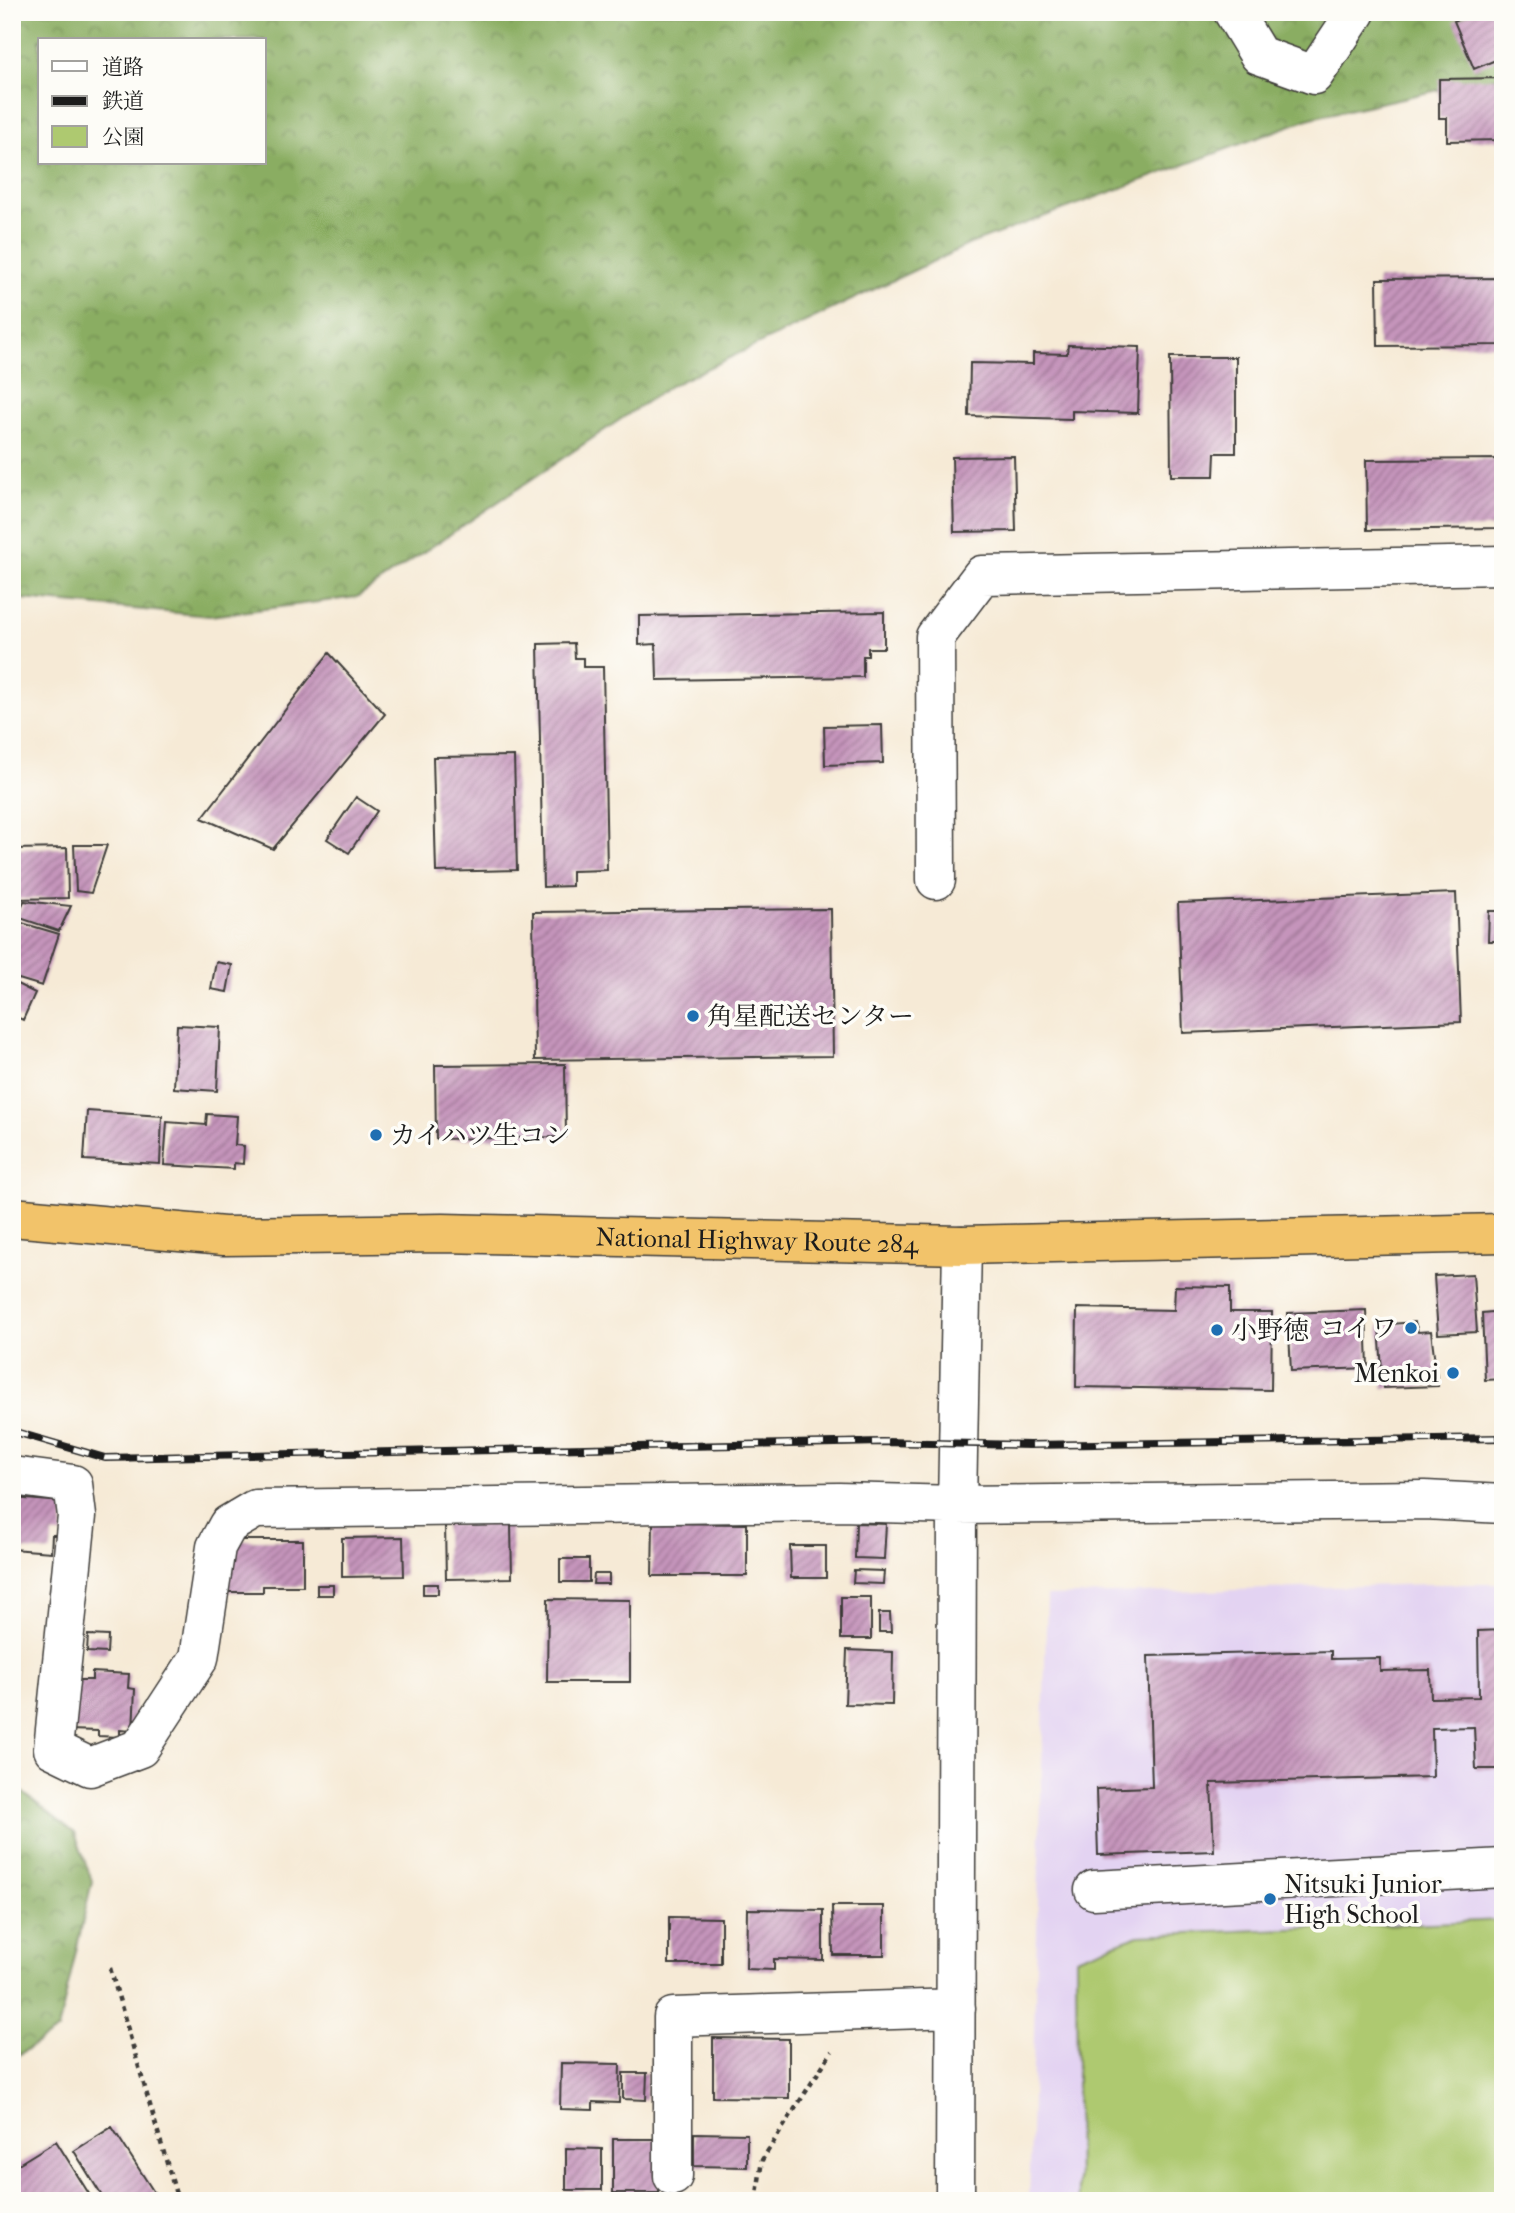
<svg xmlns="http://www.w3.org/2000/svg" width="1515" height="2213" font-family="'IM FELL French Canon','Noto Serif JP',serif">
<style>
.built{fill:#e3d3f2}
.green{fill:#aec970;stroke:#657246;stroke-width:2}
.forest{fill:url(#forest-crowns);stroke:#53643f;stroke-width:2;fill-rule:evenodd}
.building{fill:url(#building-hatch)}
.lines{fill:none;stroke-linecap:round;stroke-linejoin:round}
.minor-casing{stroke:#3d3b38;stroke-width:41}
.highway-casing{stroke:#3d3b38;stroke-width:41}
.path{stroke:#3d3b38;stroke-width:4.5;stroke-dasharray:5 5;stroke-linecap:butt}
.minor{stroke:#fff;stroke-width:38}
.highway{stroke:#f2c36a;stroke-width:38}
.rail-casing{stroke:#1c1c1c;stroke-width:8}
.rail{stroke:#fdfcf7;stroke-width:5;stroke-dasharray:16;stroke-linecap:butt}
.poi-dot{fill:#1f6fb2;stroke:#fdfcf7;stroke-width:2.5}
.labels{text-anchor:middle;stroke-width:7;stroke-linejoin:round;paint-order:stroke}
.poi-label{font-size:26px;fill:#1c1c1c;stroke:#fdfcf7;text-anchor:start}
.street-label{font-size:26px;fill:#1c1c1c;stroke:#fdfcf7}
</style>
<defs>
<pattern id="forest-crowns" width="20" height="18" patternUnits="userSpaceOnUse" patternTransform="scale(1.75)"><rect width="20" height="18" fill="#8aad62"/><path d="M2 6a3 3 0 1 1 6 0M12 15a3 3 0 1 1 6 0" fill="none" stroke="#708c50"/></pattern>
<pattern id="building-hatch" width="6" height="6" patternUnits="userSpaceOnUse" patternTransform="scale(1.75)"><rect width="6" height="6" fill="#c594bb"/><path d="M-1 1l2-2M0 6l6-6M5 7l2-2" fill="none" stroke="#9f7897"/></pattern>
</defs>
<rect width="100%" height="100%" fill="#fdfcf7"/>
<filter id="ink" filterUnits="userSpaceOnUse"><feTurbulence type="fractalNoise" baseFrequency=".0143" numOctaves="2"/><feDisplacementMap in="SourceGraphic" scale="14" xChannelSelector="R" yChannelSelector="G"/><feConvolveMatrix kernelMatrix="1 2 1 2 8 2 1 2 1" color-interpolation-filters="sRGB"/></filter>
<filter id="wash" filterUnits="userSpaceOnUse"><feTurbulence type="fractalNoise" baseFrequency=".00686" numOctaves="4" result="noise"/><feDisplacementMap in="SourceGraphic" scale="28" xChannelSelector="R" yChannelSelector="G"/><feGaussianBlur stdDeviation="1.57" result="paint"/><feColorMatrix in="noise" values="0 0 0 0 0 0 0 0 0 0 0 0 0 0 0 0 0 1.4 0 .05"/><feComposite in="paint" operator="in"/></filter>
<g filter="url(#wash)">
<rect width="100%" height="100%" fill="#f6ead6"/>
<path class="built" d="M1428 1584H1503V2201H1029L1047 1596Z"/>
<path class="green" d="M1503 1920V2201H1078L1076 1958 1139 1935Z"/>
<path class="forest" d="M12 12H1503V76L1311 118 970 244 670 386 357 597 210 616 12 598ZM40 40H264V163H40Z
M12 1784 75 1833 92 1881 58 2030 12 2059Z"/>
<g id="blocks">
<path class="building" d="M1474 12H1503V57L1474 69 1454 21Z
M1503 78V140L1447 141V118H1439V79Z
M1503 278V345L1378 346 1377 279Z
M1068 345 1140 347 1138 413 1072 411V419L969 416 970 363 1033 364V353L1067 354Z
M1170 357H1236V453H1215L1214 476H1171Z
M1014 456 1016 531 954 532 952 457Z
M1503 459V499H1496L1497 528 1367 530 1366 460Z
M884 612V648H868V656H863V677L657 680 656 644 639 645V616Z
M574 643 575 658H583V667H603L607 870 572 871V886L543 887 538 644Z
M329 653 385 714 273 849 202 818Z
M882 725 883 763 825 765 824 726Z
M514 756 517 870 436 872 433 757Z
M356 797 377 811 349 853 327 839Z
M74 845H107L91 893 76 891Z
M67 848 68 898 12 899V849Z
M1456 893 1461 1022 1183 1033 1178 903Z
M24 901 71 906 59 931 17 917Z
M831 909 833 1056 535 1060 533 912Z
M1489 911H1503V941H1488Z
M12 920 59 934 42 986 12 977Z
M216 962 232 965 227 992 211 989Z
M15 983 35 993 23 1020 12 1015Z
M177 1025 220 1027 217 1091 174 1088Z
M565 1064 566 1137 436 1139 435 1065Z
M87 1111 162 1116 160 1164 84 1160Z
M207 1114 237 1116 235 1145 244 1146 243 1164 234 1163V1169L164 1165 167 1122 206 1125Z
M1473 1274 1477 1332 1438 1334 1434 1276Z
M1175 1286 1230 1287V1312H1272L1271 1390 1076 1387 1077 1308 1174 1310Z
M1366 1310 1368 1368 1291 1371 1288 1313Z
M1503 1311V1379L1485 1380 1482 1313Z
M1415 1322 1418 1332 1431 1331 1438 1386 1383 1388 1379 1325Z
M12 1498 64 1502 62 1535H52L51 1552 12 1549Z
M653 1523 747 1524V1576H652Z
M856 1523 886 1524 884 1559 855 1558Z
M511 1524 512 1578 446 1579 445 1525Z
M403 1537 404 1576 342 1577V1538Z
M229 1540H303V1586H263V1592H229Z
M790 1546H826V1578H791Z
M560 1559H589V1582H560Z
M854 1570 884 1571 883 1584 853 1583Z
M594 1574H609V1584H593Z
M423 1584H438V1594H423Z
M317 1585H333V1595H317Z
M841 1597H871V1639H841Z
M548 1599 630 1600V1682H547Z
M879 1613H890L891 1632H879Z
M1503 1630V1769H1476L1474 1727 1432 1728 1433 1777 1211 1783 1214 1851 1098 1855 1096 1789 1152 1787 1148 1656 1331 1651V1659L1380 1658V1671L1430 1670 1431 1698 1479 1697 1478 1631Z
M88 1635 108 1636 107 1653 87 1652Z
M847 1650 893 1652 892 1705 845 1704Z
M92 1672 129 1674 128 1688 135 1689 133 1731 120 1730V1737L98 1736V1731L70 1730 72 1680H92Z
M832 1906H884V1955H833Z
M747 1909 823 1910V1960L774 1959V1970L746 1969Z
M669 1917 721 1918V1964H669Z
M713 2038 789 2039V2098L713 2097Z
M561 2063 620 2064 619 2103 593 2102V2110L560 2109Z
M623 2073H647L646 2100 623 2099Z
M112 2127 157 2197 152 2201H105L74 2151Z
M694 2133 747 2134V2167L694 2166Z
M613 2139H660L659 2193H613Z
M56 2141 91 2197 85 2201H12V2168Z
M566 2148 602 2149V2190H566Z"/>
</g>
</g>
<g filter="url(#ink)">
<use href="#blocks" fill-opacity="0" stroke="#3d3b38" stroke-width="2"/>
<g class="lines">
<defs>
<path id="minor" d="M1233 12 1259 55 1314 75 1356 12
M936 880 935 637 982 575 1503 565
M12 1476 73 1484 77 1516 53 1749 90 1767 140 1748 199 1658 216 1547 228 1525 255 1509 839 1502 957 1505 1425 1500 1503 1504
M1094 1890 1503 1868
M673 2176V2017L956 2008
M955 2201 957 1505 962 1245"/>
<g id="highway">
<path id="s1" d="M12 1217 224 1236 443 1233 962 1245 1503 1233"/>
</g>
</defs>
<use href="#minor" class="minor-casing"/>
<use href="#highway" class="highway-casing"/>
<path class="path" d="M110 1968 178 2201
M756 2201 762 2160 832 2051"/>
<use href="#minor" class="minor"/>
<use href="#highway" class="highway"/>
<defs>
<path id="rail" d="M12 1431 105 1458 882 1442 1029 1445 1503 1438"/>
</defs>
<use href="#rail" class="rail-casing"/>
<use href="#rail" class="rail"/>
</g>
</g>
<g class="poi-dot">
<circle cx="693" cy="1016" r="7"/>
<circle cx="376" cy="1135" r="7"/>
<circle cx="1411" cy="1328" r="7"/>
<circle cx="1217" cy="1330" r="7"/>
<circle cx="1453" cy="1373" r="7"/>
<circle cx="1270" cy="1899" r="7"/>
</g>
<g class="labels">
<g class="poi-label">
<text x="707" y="1025">角星配送センター</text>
<text x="390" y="1144">カイハツ生コン</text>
<text x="1397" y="1337" text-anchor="end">コイワ</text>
<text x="1231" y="1339">小野徳</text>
<text x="1439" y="1382" text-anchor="end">Menkoi</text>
<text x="1284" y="1893">Nitsuki Junior<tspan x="1284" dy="30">High School</tspan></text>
</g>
<g class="street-label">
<text dy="9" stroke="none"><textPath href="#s1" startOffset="746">National Highway Route 284</textPath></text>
</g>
</g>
<rect width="1515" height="2213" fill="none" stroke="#fdfcf7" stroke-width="42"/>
<rect x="38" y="38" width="228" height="126" fill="#fdfcf7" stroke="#a3a29f" stroke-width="2"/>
<rect x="52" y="61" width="35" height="10" fill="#ffffff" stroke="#a3a29f" stroke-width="2"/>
<text x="102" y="74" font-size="21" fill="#1c1c1c">道路</text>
<rect x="52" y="96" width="35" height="10" fill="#1c1c1c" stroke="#a3a29f" stroke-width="2"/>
<text x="102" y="108" font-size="21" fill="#1c1c1c">鉄道</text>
<rect x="52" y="126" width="35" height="21" fill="#aec970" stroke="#a3a29f" stroke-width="2"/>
<text x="102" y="144" font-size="21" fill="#1c1c1c">公園</text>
</svg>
